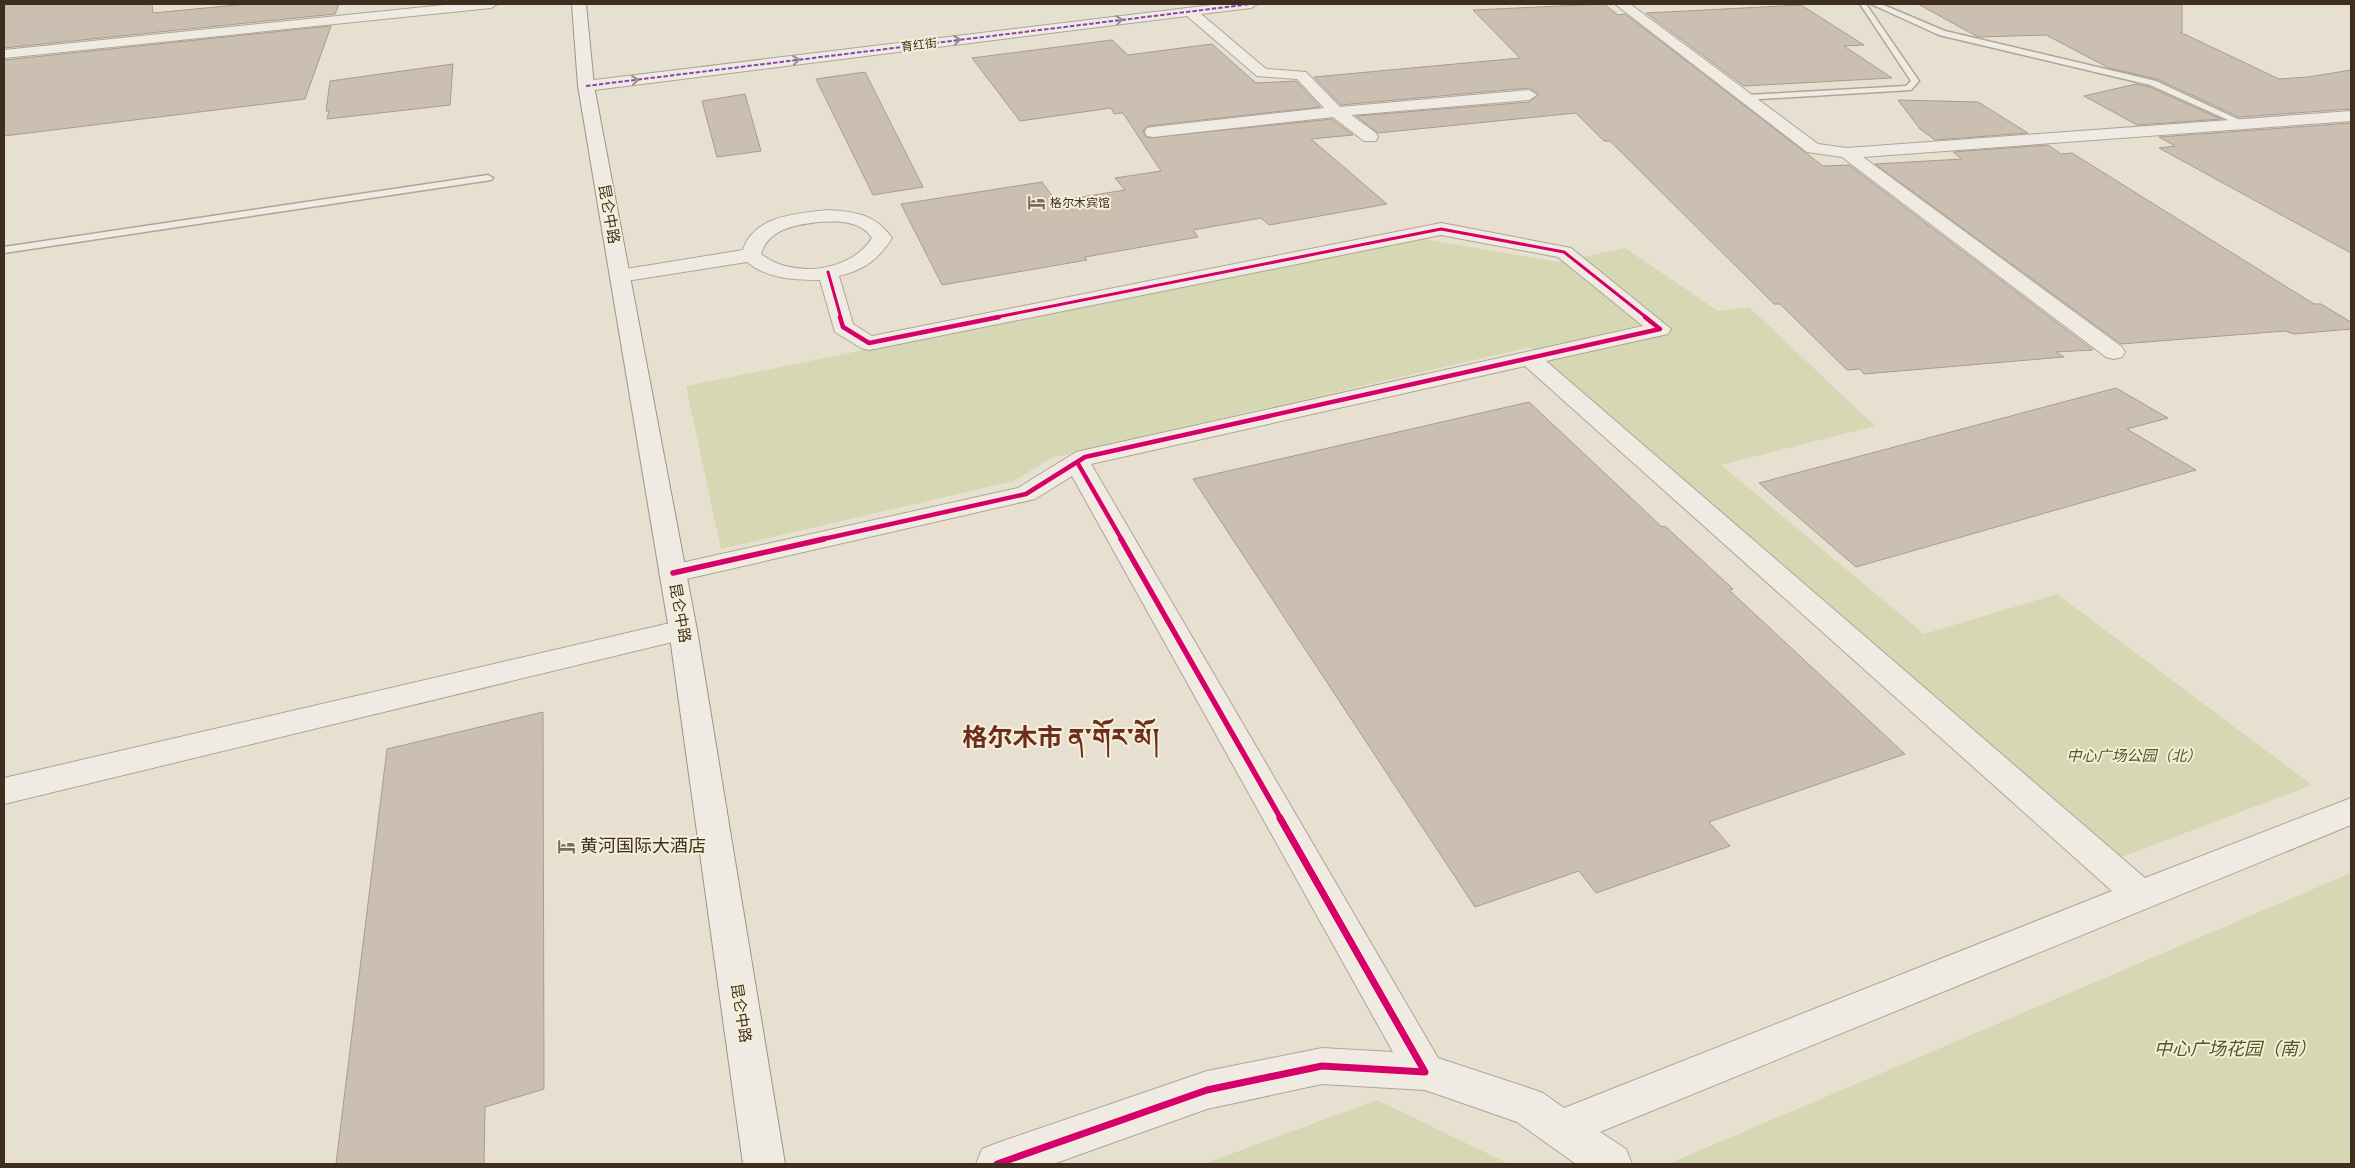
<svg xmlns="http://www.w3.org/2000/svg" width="2355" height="1168" font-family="'Source Serif 4','Noto Sans SC','Noto Serif Tibetan',serif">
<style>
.green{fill:#d6d7b3}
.building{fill:#cbbfb2;stroke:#a89c90}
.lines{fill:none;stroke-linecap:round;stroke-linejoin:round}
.service-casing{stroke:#ada599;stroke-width:3}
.minor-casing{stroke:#ada599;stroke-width:2}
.secondary-casing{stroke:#9c958a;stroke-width:2}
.service{fill:#efebe3;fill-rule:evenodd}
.minor{fill:#efebe3;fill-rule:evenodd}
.secondary{fill:#efebe3;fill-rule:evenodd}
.quiet{stroke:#8e44ad;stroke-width:2;stroke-dasharray:4.5 2;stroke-linecap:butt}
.cycleway-far3-casing{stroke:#f7eed8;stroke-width:5}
.cycleway-far2-casing{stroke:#f7eed8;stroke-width:7}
.cycleway-far1-casing{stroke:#f7eed8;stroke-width:9}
.cycleway-casing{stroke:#f7eed8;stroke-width:10}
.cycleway-far3{stroke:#d6006c;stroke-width:3}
.cycleway-far2{stroke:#d6006c;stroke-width:4.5}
.cycleway-far1{stroke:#d6006c;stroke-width:5.5}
.cycleway{stroke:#d6006c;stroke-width:7}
.oneway{stroke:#968c82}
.labels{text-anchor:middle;stroke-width:4;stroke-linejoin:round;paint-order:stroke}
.far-street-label{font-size:12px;fill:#3d2e20;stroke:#f7eed8}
.far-poi-label{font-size:12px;fill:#3d2e20;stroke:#f7eed8;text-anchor:start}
.street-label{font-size:15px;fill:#3d2e20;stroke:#f7eed8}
.park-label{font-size:15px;font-style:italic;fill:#4d5a26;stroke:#f7eed8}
.near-poi-label{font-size:18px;fill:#3d2e20;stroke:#f7eed8;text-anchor:start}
.near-park-label{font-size:18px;font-style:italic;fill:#4d5a26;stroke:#f7eed8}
.town-label{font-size:25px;font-weight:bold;fill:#6b2e1e;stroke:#f7eed8}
</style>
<rect width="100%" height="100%" fill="#e7e0d1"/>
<path class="green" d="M1418 238 1558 262 1625 248 1718 311 1749 307 1875 426 1721 465 1924 634 2057 594 2312 785 2122 857 1651 455 1530 347 1051 458 1014 481 721 549 686 386Z
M2351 873V1164H1668Z
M1377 1100 1509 1164H1204Z"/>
<path class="building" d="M4 4H152L153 13 247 4H339L335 14 4 48Z
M1604 4 1618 15 1625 14 1823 166 1849 165 2093 350 2056 352 2064 357 1864 374 1860 369 1847 370 1780 304H1774L1610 141H1604L1576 113 1378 133 1356 116 1529 102 1539 94 1529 88 1341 105 1314 77 1520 58 1473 10Z
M1918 4H2182V32H2180L2279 79 2308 77 2351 70V109L2239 117 2157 79 2109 68 2046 35 1978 37Z
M1801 5 1864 45 1844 46 1892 78 1744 86 1646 13Z
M331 26 305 99 4 136V60Z
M1112 40 1128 55 1212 44 1256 83 1296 81 1320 107 1147 126 1143 131 1147 138 1332 119 1353 135 1311 139 1387 204 1269 225 1261 218 1193 230 1198 237 1085 257 1087 260 942 285 901 204 1042 182 1056 201 1125 190 1115 178 1161 171 1123 113 1114 114 1111 108 1020 121 972 58Z
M453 64 450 105 327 119 329 111H326L330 81Z
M865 72 923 187 873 195 816 79Z
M2136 84 2149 87 2221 119 2137 125 2084 96Z
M745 94 761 151 717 157 702 101Z
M1898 100 1978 102 2028 133 1935 140 1920 129Z
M2351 123V253L2159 148 2175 146 2159 137Z
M2048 145 2061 154 2072 153 2314 304H2321L2351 322V329L2294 334 2285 331 2121 344 1875 164 1962 159 1953 152Z
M2116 388 2168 418 2127 429 2196 470 1856 567 1759 483Z
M1529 402 1662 527 1665 526 1733 589 1729 590 1905 754 1709 822 1730 846 1596 893 1579 871 1475 907 1193 479Z
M543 712 544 1089 485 1107 484 1164H336L387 749Z"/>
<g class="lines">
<defs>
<path id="service" d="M1860 4H1866L1919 81 1911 90 1744 100 1743 98 1747 95 1906 86 1911 81Z
M1871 4H1881L1945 31 2156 81 2244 122 2237 124 2150 85 1939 35Z
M488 175 493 178 491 180 4 253V247Z"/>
<path id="minor" d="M454 4H498L491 8 4 58V50Z
M1220 4H1258L1251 8 1201 14 1266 69 1306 72 1340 107 1529 90 1537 95 1529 100 1351 115 1376 133 1378 137 1376 141H1364L1333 117 1153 137 1147 136 1145 132 1147 128 1153 127 1324 108 1297 79 1257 76 1187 16 586 91 578 86 586 81Z
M1615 4H1630L1818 144 1847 148 2351 111V121L1863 157 2122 347 2125 352 2122 357 2114 359 2106 357 1842 157 1807 152Z
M828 210C856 212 875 214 892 238 879 259 864 270 839 276L853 324 872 336 1441 223 1571 248 1671 329 1668 334 1546 361 2145 878 2351 798V825L1600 1132 1626 1149 1632 1164H1576L1517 1122 1425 1090 1322 1084 1207 1109 1053 1164H976L982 1149 997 1143 1207 1071 1322 1048 1393 1052 1072 476 1035 499 673 582 663 579 659 573 663 567 1018 488 1076 452 1643 326 1558 257 1441 235 869 350 861 348 835 332 820 280C794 280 768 279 747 262L620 282 613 280 610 276 613 272 620 270 743 250C753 216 798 213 828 210ZM818 222C836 221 861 220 872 238 851 272 792 279 761 254 768 229 795 225 818 222ZM1525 366 2112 891 1564 1108 1543 1093 1529 1088 1438 1058 1091 464Z
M683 620 693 623 697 630 693 637 4 804V778Z"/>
<path id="secondary" d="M572 4H586L594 86 697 630 785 1164H743L669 630 578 86Z"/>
</defs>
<use href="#service" class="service-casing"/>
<use href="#minor" class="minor-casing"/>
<use href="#secondary" class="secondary-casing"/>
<use href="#service" class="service"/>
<use href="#minor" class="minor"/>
<use href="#secondary" class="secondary"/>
<path class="quiet" d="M586 86 1251 4"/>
<defs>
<path id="cycleway-far3" d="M828 272 841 318
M992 318 1441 229 1564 252 1647 318"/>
<path id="cycleway-far2" d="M840 317 843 327 869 343 999 317
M1077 462 1122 540
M819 540 1026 494 1085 457 1660 329 1645 317"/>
<path id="cycleway-far1" d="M1121 539 1281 819
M673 573 824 539"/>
<path id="cycleway" d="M997 1164 1207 1090 1322 1066 1425 1072 1280 818"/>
</defs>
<use href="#cycleway-far3" class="cycleway-far3-casing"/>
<use href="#cycleway-far2" class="cycleway-far2-casing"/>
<use href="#cycleway-far1" class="cycleway-far1-casing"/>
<use href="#cycleway" class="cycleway-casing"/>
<use href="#cycleway-far3" class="cycleway-far3"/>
<use href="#cycleway-far2" class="cycleway-far2"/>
<use href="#cycleway-far1" class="cycleway-far1"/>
<use href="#cycleway" class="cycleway"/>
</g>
<defs><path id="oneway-chevron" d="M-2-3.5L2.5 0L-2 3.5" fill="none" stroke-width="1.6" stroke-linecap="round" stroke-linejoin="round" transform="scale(1.25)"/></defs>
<g class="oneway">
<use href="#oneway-chevron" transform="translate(1119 20) rotate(-7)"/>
<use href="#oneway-chevron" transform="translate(957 40) rotate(-7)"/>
<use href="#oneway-chevron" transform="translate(796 60) rotate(-7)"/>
<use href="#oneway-chevron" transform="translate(635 80) rotate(-7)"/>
</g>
<defs>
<symbol id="hotel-bare" viewBox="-9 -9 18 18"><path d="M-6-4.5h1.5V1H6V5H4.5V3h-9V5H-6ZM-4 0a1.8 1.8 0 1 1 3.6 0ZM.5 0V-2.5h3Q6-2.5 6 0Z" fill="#786c5e" stroke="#f7eed8" stroke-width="2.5" paint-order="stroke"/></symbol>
</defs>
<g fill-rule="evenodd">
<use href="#hotel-bare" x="1024" y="190" width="25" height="25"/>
<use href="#hotel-bare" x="554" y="834" width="25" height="25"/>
</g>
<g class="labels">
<g class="far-street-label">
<text transform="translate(919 45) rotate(-7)" y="4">育红街</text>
</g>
<g class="far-poi-label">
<text x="1050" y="207">格尔木宾馆</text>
</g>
<g class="street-label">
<text transform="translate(609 214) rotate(80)" y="5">昆仑中路</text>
<text transform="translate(680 613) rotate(80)" y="5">昆仑中路</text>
<text transform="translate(741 1013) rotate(81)" y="5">昆仑中路</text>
</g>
<g class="park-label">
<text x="2134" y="761">中心广场公园（北）</text>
</g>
<g class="near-poi-label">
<text x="580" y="852">黄河国际大酒店</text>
</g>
<g class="near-park-label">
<text x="2235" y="1055">中心广场花园（南）</text>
</g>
<g class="town-label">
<text x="1061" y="746">格尔木市 ན་གོར་མོ།</text>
</g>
</g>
<rect width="2355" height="1168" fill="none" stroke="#3d2e20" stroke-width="10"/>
</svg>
